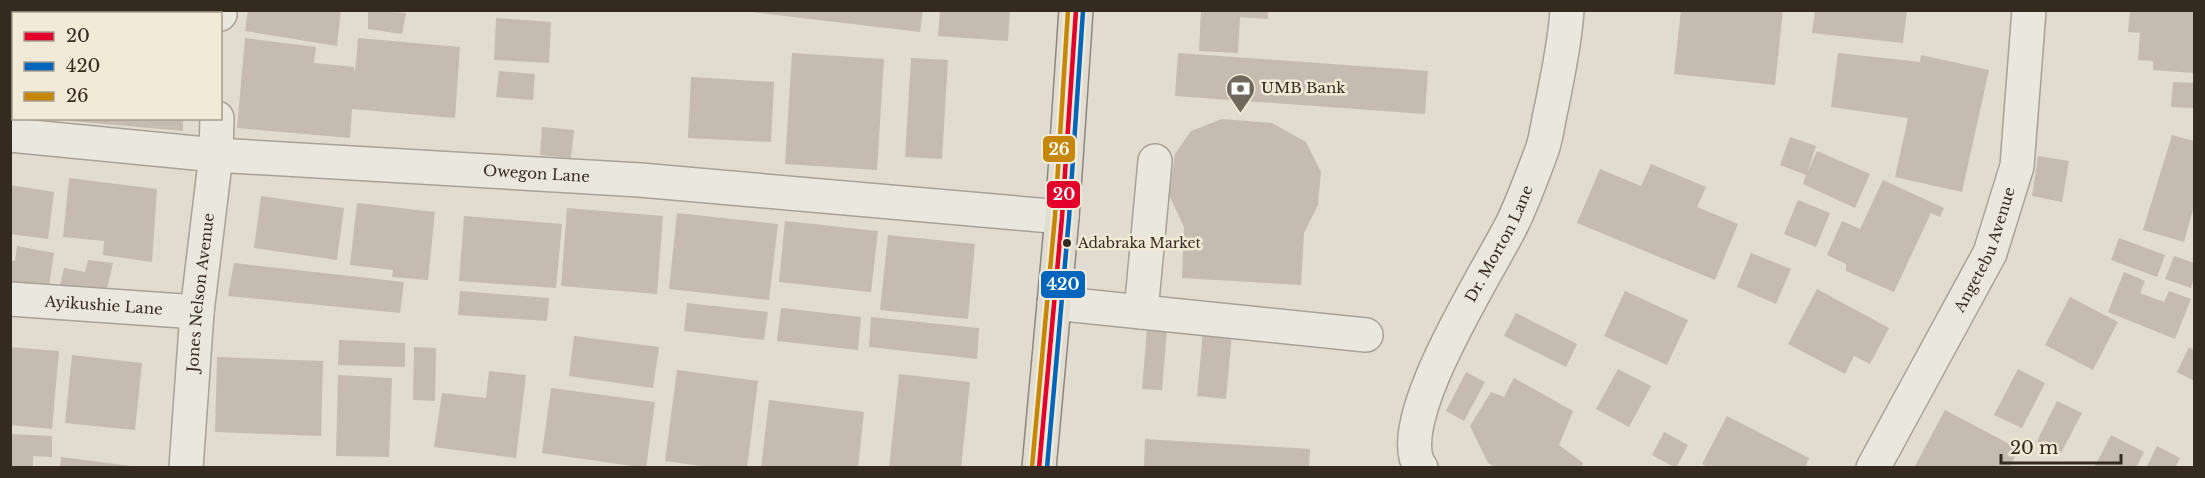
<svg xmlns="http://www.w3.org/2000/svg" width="2205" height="478" font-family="'Libre Baskerville',serif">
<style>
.building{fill:#c5bbb0}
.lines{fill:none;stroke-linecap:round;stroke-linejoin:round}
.minor-casing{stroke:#a7a197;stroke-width:36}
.major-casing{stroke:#8c877e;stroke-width:36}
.minor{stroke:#eae7df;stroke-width:33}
.major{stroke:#e1ddd2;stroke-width:33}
.bus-1-casing{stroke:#f1ead6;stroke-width:9}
.bus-2-casing{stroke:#f1ead6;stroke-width:9}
.bus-3-casing{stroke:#f1ead6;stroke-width:9}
.bus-1{stroke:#e4002b;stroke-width:4.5}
.bus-2{stroke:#0065bd;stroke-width:4.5}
.bus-3{stroke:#c68708;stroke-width:4.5}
.bus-dot{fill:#352a20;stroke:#f1ead6;stroke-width:2}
.labels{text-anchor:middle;stroke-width:5;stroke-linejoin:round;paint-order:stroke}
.bus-label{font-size:14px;fill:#352a20;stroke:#f1ead6;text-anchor:start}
.poi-label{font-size:15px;fill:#352a20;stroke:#f1ead6;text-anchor:start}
.street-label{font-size:15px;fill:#352a20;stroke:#f1ead6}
.line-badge{stroke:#f1ead6;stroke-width:2}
.badge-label{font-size:16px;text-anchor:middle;font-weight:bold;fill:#fff}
</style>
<rect width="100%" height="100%" fill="#e1dccf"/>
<path class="building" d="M10 10H73V14H10Z
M82 10H190V14H81Z
M248 10H341L337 46 245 31Z
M368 10 406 13 402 34 368 29Z
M735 10H923L920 32Z
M940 10H1010L1008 41 938 36Z
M1201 10H1268V19L1240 17 1238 53 1199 51Z
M1681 10H1783L1775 85 1674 74Z
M1815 10H1907L1903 43 1812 33Z
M2130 10H2194V73L2153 70V61L2138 60 2140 33 2128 32Z
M496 18 551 22 549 63 494 60Z
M10 23H14V104H10Z
M245 38 316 47 314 63 354 67 355 74 358 38 460 47 455 118 352 109 350 138 237 128Z
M792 53 884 59 877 170 785 164Z
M1178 53 1428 71 1425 114 1175 96Z
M1838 53 1920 62 1921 55 1989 70 1962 192 1895 177 1908 118 1831 107Z
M911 58 948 60 942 159 905 157Z
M499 71 535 74 533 100 496 97Z
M691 77 774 82 771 142 688 138Z
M2173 82 2194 83V108L2171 107Z
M71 118H183V131L71 121Z
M1222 119 1272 123 1306 142 1321 172 1318 205 1304 233 1301 285 1182 278 1184 227 1169 195 1175 154 1191 131Z
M542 127 574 130 571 158 540 155Z
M2172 135 2194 141V206L2184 242 2143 230Z
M1790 137 1816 146 1807 173 1817 151 1870 174 1855 208 1803 184 1806 175 1780 165Z
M2038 156 2069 161 2062 202 2032 196Z
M1651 164 1706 187 1697 207 1738 224 1715 280 1577 223 1600 169 1641 186Z
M69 178 157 189 152 262 103 255 104 241 63 237Z
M1883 180 1944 208 1940 217 1931 213 1894 292 1846 271V264L1827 255 1842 221 1860 229Z
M10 185 54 192 48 239 10 234Z
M261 196 344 208 337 260 254 248Z
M1798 200 1830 213 1816 247 1784 234Z
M357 203 435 212 428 280 392 277 393 270 350 265Z
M567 208 663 216 657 294 561 286Z
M677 213 778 224 769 300 669 289Z
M464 216 562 224 556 288 459 281Z
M785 221 878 231 871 292 779 282Z
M888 235 975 244 968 319 880 310Z
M2119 238 2165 255 2157 277 2111 260Z
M17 246 54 253 49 286 10 283V260L15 261Z
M1751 253 1791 269 1776 304 1737 287Z
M2174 256 2194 263V278L2191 288 2165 279Z
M88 260 113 263 106 293 60 286 64 268 85 272Z
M234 263 404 282 400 313 228 296Z
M2124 272 2145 281 2140 293 2164 302 2169 291 2191 299 2175 339 2108 312Z
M1817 289 1889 328 1870 364 1854 356 1845 374 1788 344Z
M460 291 549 298 547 321 458 315Z
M1625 291 1688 320 1667 365 1604 336Z
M2070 297 2118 322 2093 370 2045 345Z
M687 303 768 312 764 340 684 331Z
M781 308 861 317 858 350 777 341Z
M1516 313 1577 344 1566 367 1504 336Z
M871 317 979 328 977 359 869 347Z
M1147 329 1167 330 1162 390 1142 389Z
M1203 331 1232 333 1226 399 1197 396Z
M574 336 659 347 653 388 569 376Z
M339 340 405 343V367L338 365Z
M10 347 59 351 52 429 10 425Z
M414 347 436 348 435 401 413 400Z
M2189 347 2194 350V381L2177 372Z
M72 355 142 363 135 430 65 423Z
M217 357 323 361 321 436 215 432Z
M1618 369 1651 386 1629 427 1596 409Z
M2018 369 2045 383 2022 428 1994 415Z
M677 370 758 381 747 468H715L665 461Z
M489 371 526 375 516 458 434 447 442 393 486 398Z
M1466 372 1485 382 1464 421 1446 411Z
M899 374 970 382 961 468H889Z
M338 375 392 378 389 457 336 456Z
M1514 378 1573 411 1559 445 1583 463 1580 468H1497L1488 463 1470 426 1491 392 1504 397Z
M551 388 655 402 646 468 542 453Z
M769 400 864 412 858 468H761Z
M2057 401 2082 413 2061 453 2037 441Z
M1945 410 2019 449 2009 468H1914Z
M1727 416 1809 458 1805 468H1710L1702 464Z
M1664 432 1688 445 1676 468 1652 455Z
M10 434 52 436V457L33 456V468H10Z
M2111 435 2144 452 2136 468H2094Z
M1145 439 1310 449 1309 468H1144Z
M2157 446 2180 458 2175 468H2146Z
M61 457 131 466V468H60Z"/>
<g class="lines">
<defs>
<g id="minor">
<path d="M220 14V10"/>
<path id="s1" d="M10 135 216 155 640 180 1062 217"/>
<path id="s2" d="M10 299 197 312"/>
<path d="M1054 303 1366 335"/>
<path d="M1141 312 1155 161"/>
<path id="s3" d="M186 468 197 312 216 155 217 118"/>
<path id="s4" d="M1421 468C1388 424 1492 266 1513 222 1524 199 1533 174 1542 150 1547 136 1548 120 1552 105 1558 73 1565 43 1567 10"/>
<path id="s5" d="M1873 468 1990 253 2017 166 2029 10"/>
</g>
<path id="major" d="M1039 468 1062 217 1076 10"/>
</defs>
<use href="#minor" class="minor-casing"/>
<use href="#major" class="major-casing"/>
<use href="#minor" class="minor"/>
<use href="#major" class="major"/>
<defs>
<path id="bus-1" d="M1039 468 1062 217 1076 10"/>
<path id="bus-2" d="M1047 468 1069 218 1083 11"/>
<path id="bus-3" d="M1032 467 1055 216 1068 10"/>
</defs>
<use href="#bus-1" class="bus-1-casing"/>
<use href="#bus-2" class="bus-2-casing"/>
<use href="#bus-3" class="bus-3-casing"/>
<use href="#bus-1" class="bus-1"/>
<use href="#bus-2" class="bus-2"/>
<use href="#bus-3" class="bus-3"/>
</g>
<defs>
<symbol id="bank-pin" viewBox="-11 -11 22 30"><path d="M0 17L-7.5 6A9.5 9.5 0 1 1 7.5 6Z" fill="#71685d" stroke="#f1ead6"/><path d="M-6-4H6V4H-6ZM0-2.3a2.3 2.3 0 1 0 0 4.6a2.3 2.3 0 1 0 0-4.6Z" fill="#fff"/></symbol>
</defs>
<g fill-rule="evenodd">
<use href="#bank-pin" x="1224" y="72" width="33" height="45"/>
</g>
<circle class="bus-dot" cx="1067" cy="243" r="5"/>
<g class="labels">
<g class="bus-label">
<text x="1078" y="248">Adabraka Market</text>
</g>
<g class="poi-label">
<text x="1261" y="93">UMB Bank</text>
</g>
<g class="street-label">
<text dy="5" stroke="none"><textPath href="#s1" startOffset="528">Owegon Lane</textPath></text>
<text dy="5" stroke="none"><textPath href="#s4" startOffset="244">Dr. Morton Lane</textPath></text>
<text dy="5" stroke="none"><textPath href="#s5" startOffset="246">Angetebu Avenue</textPath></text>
<text dy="5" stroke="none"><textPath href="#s3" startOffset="176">Jones Nelson Avenue</textPath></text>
<text dy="5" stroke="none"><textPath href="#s2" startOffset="94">Ayikushie Lane</textPath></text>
</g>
</g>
<g class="line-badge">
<rect x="1042" y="135" width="34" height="28" rx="6" fill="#c68708"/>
<rect x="1046" y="180" width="35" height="29" rx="6" fill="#e4002b"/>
<rect x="1040" y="270" width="46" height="29" rx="6" fill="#0065bd"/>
</g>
<g class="badge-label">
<text x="1059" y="155">26</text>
<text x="1064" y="200">20</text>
<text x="1063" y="290">420</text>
</g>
<rect width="2205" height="478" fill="none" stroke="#352a20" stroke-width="24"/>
<rect x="12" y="12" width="210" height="108" fill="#f1ead6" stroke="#a69d8d" stroke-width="1.5"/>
<rect x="24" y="32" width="30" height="9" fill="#e4002b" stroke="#a69d8d" stroke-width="1.5"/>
<text x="66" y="42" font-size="18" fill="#352a20">20</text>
<rect x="24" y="62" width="30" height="9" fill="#0065bd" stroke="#a69d8d" stroke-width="1.5"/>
<text x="66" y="72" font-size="18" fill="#352a20">420</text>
<rect x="24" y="92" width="30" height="9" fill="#c68708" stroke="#a69d8d" stroke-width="1.5"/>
<text x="66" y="102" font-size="18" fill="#352a20">26</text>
<path d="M2001 454v9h120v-9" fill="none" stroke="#352a20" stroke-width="3"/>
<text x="2010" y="454" font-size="18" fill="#352a20" stroke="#f1ead6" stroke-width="4.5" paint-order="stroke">20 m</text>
</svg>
